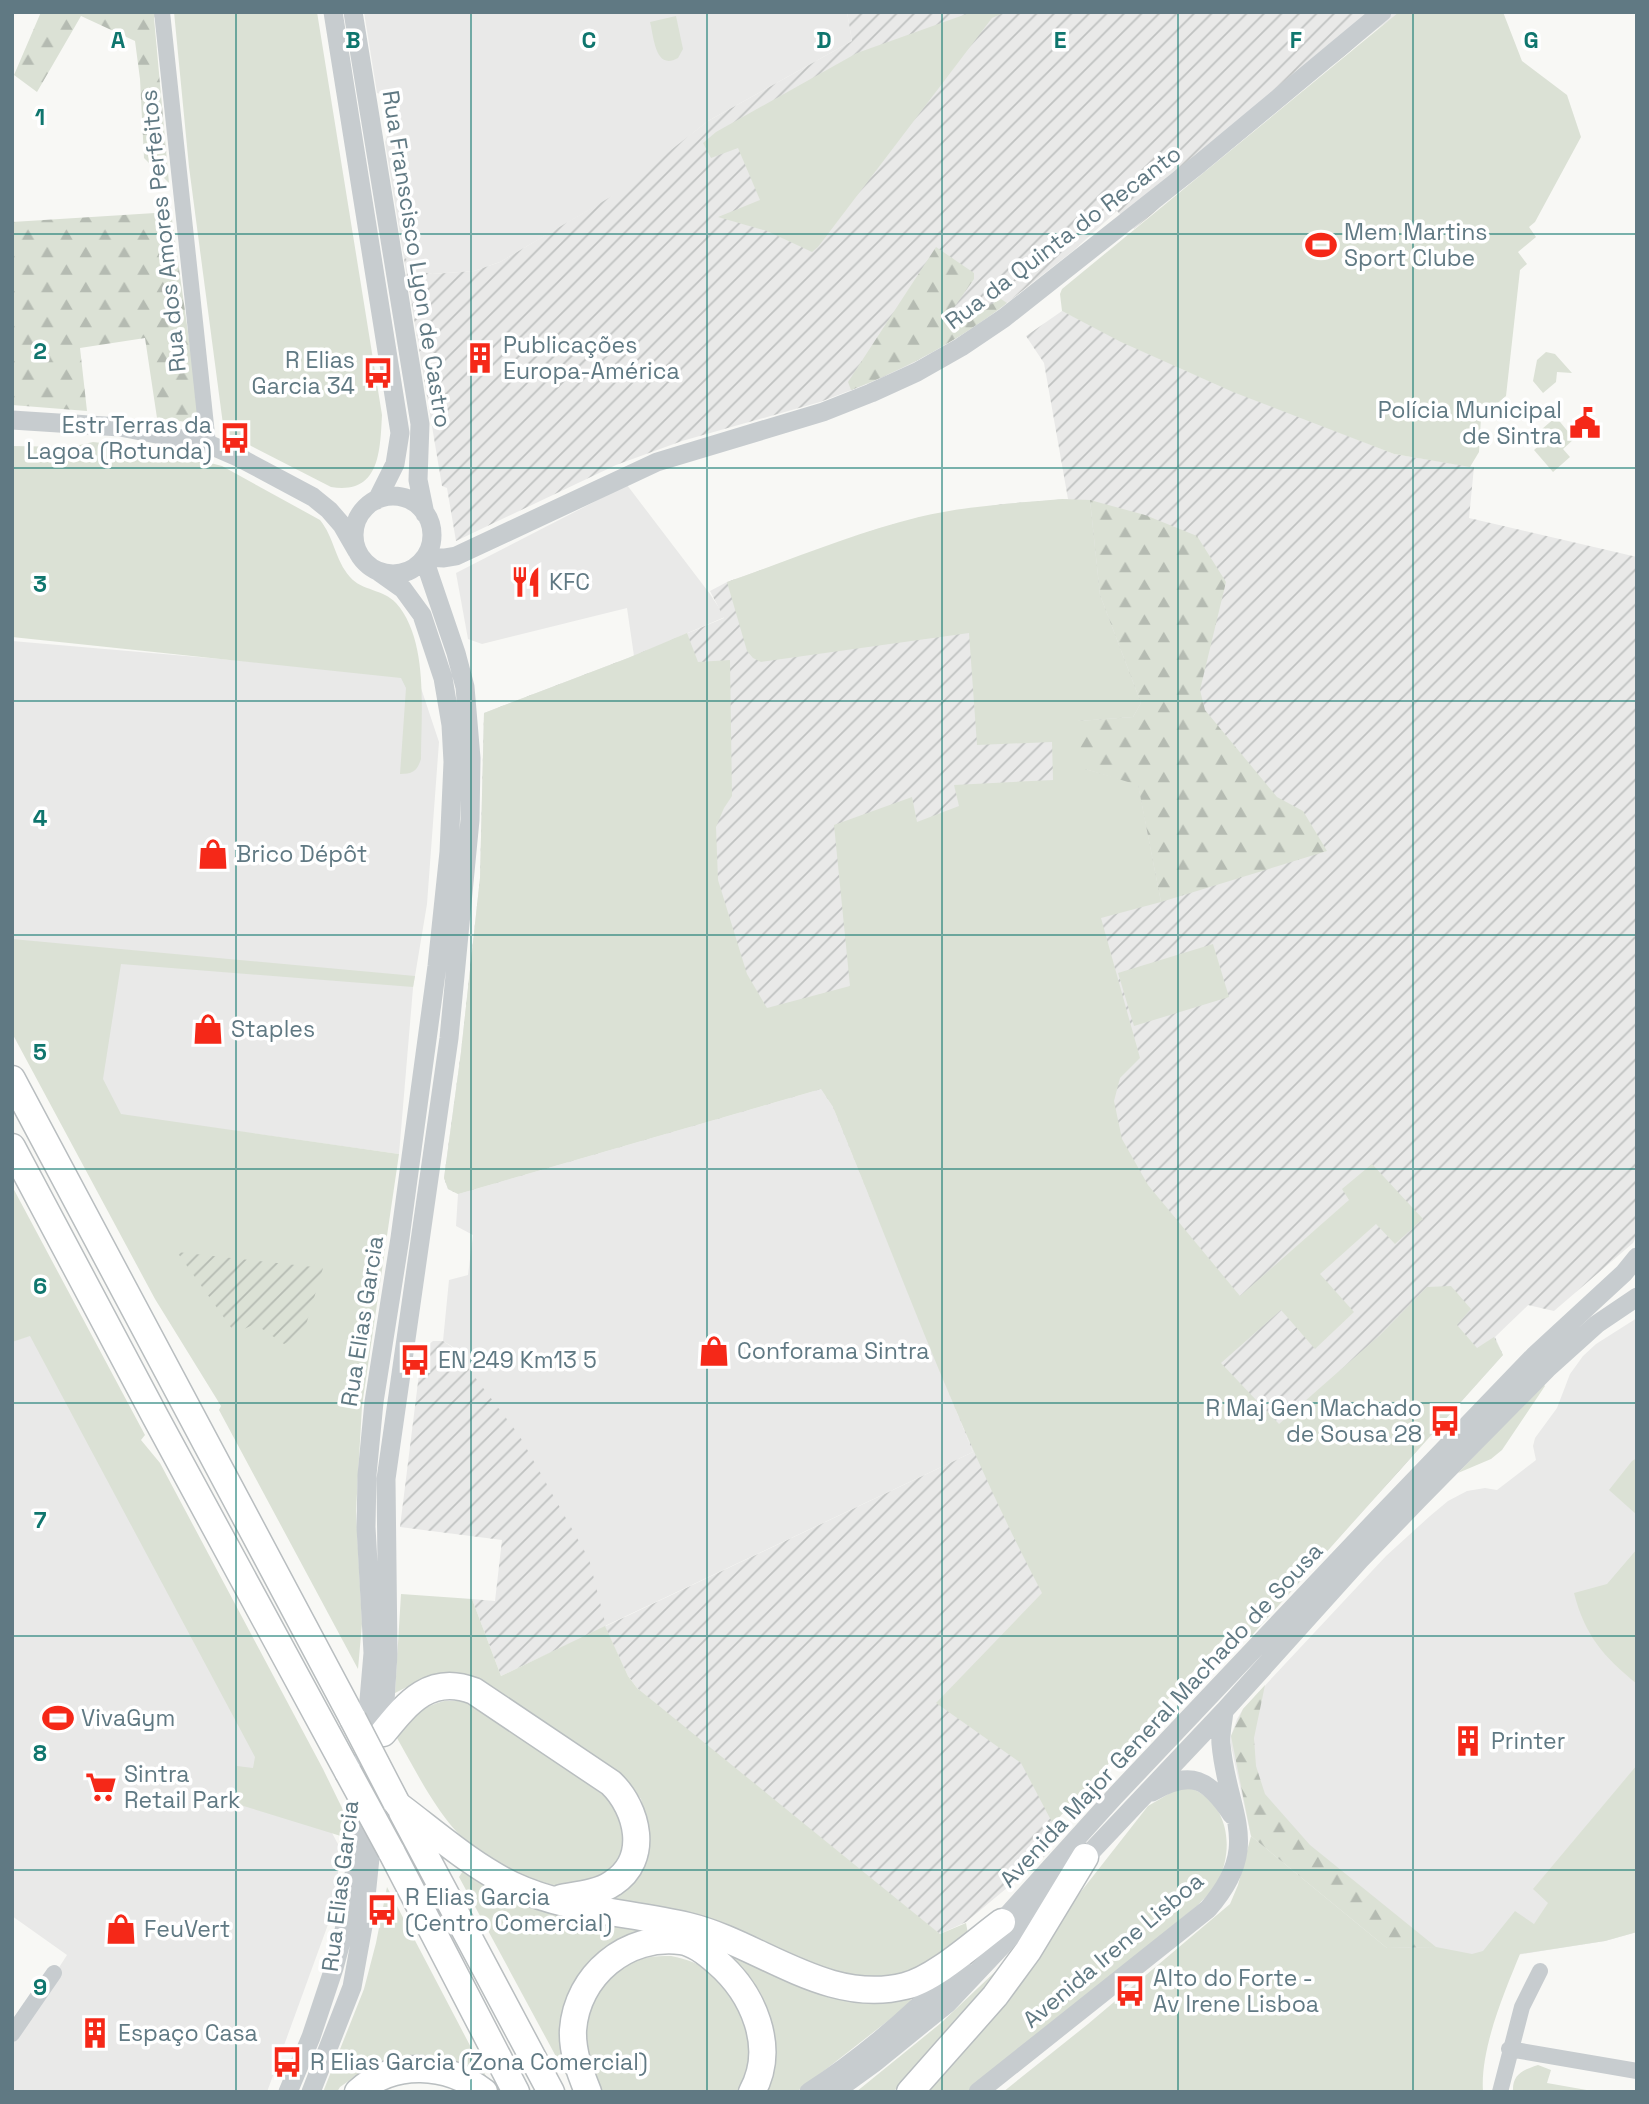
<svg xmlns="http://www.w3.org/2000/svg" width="1649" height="2104" font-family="'Space Grotesk',sans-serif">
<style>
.built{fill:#e9e9e8}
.industrial{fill:url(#industrial-furrows)}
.grass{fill:#dbe1d5}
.forest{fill:url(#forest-firs)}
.garden{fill:url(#garden-furrows)}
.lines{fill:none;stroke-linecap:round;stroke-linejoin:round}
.trunk-casing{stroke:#b9bec0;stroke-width:29}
.minor{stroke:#c7cccf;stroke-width:16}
.tertiary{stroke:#c7cccf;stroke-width:19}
.trunk{stroke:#fff;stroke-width:26}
.trunk-bridge-casing{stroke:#b9bec0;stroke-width:29;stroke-linecap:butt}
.trunk-bridge{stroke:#fff;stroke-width:26}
.grid{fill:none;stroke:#0f766e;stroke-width:2;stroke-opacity:0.55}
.labels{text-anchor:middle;stroke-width:7;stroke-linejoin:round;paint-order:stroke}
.street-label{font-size:23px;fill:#607983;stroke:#fff}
.poi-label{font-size:23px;fill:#607983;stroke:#fff;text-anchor:start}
.grid-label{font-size:23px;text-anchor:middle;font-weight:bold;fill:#0f766e;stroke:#fff;stroke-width:7;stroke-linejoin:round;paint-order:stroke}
</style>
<defs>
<pattern id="industrial-furrows" width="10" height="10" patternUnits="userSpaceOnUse" patternTransform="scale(1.75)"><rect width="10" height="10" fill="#e9e9e8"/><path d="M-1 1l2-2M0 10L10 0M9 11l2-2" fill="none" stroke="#c0c2c1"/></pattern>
<pattern id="forest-firs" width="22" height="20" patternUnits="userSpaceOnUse" patternTransform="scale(1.75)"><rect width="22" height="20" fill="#dbe1d5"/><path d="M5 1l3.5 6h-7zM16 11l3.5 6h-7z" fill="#b5bbb2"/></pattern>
<pattern id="garden-furrows" width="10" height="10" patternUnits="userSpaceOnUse" patternTransform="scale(1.75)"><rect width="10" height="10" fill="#dbe1d5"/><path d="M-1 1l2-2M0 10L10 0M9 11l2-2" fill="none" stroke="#b5bbb2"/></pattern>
</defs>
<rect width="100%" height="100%" fill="#f8f8f5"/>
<path class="built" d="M364 12H847L852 41 708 121 618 193 500 262 474 271 432 274 417 271 407 265 406 259H404L385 142 387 136 398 130 395 110 386 111 384 95 377 93Z
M627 485 710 594 725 617 634 656 627 608 482 644 468 639 456 573Z
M12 641 417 676 439 742 427 904 413 988 399 1154 93 1111 12 983Z
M821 1089 833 1107 973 1452 605 1626 453 1347 443 1341 449 1280 468 1275 473 1235 456 1226 458 1194Z
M12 1243 338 1844V1897L267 2092H12V2041L67 1955 12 1916Z
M1637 1318V1932L1605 1941 1466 1963 1387 1948 1251 1836 1231 1746V1736L1237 1719 1243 1709 1386 1556 1430 1516 1448 1501 1467 1491 1485 1488 1497 1490 1536 1460 1533 1446 1535 1438 1557 1408 1570 1374 1583 1356 1596 1344Z"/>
<path class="industrial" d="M847 12H1402L1377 29 1134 229 1117 211 1073 251 998 310 956 338 909 365 867 384 820 402 682 441 616 465 456 541 447 488 442 486 404 259 406 258 408 265 417 271 432 274 474 271 500 262 612 196 708 121 852 41Z
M1062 311 1184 370 1394 454 1474 467 1469 518 1637 557V1235L1633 1243 1554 1311 1528 1305 1495 1337 1503 1355 1252 1635 1236 1625 1049 1828 1051 1833 1042 1837 1050 1852 966 1922 940 1934 800 1830 637 1688 628 1676 605 1627 501 1676 472 1599 495 1601 502 1540 400 1527 422 1350 433 1341H443L452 1347 519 1435 589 1559 606 1626 973 1452 833 1107 821 1089 458 1194 448 1189 444 1178 461 1052 480 878 484 713 628 658 724 618 710 591 727 582 877 529 921 517 1003 504 1068 499 1044 363 1026 336Z"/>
<path class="grass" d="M174 12H317L382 415C380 451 380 495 331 487L224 432 189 167Z
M972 12H1006L992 18 818 247 812 252 767 231 718 217 760 200 738 148 711 158 703 143 716 132 857 53Z
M1399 12H1503L1522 61 1567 95 1581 137 1535 222 1529 227 1536 237 1518 252 1527 264 1520 270 1506 396 1481 417 1479 452 1470 467 1394 454 1233 392 1121 342 1062 311 1060 294 1062 289Z
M676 16 683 49 678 58C655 71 654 37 650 22Z
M1546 352 1555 354 1572 373 1557 372 1556 382 1543 393 1533 381 1537 360Z
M1556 417 1574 439 1563 449 1570 457 1553 472 1534 450 1542 443 1535 435Z
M93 442 157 449 222 466 320 520C334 537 335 560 350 577 362 591 383 589 396 603 429 640 421 712 421 759 417 771 413 774 400 774L406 688 401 678 12 637V446L71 447Z
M1062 499 1090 500 1100 595 1141 703 1133 717 1078 721 1085 769 1138 784 1161 902 1101 918 1140 1058 1120 1078 1114 1101 1122 1139 1148 1185 1240 1296 1349 1200 1342 1189 1372 1164 1423 1219 1395 1244 1376 1224 1320 1274 1354 1312 1315 1349 1281 1310 1221 1363 1279 1424 1380 1335 1427 1287 1451 1286 1471 1309 1457 1325 1477 1348 1494 1337 1503 1355 1252 1635 1236 1625 1053 1824 1021 1763 936 1703 1042 1593C960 1437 900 1270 833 1107L821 1089 458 1194 448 1189 444 1178 461 1052 480 878 484 713 628 658 687 633 698 662 730 660 732 796 724 808 716 827 718 880 747 974 767 1008 850 986 834 825 912 797 917 822 959 806 954 785 1053 780 1052 742 977 745 969 633 761 662 753 658 747 651 727 582C790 560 854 533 919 517 965 506 1015 503 1062 499Z
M12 939 415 976 413 987 121 964 103 1079 121 1114 399 1154 362 1406 356 1511 362 1624 358 1669 219 1410 221 1406 155 1299 12 1033Z
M1213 944 1229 997 1134 1026 1118 973Z
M12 1186 145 1435 141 1440 160 1463 323 1769 344 1812V1837L237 1804V1766L253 1768 255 1757 30 1336 12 1342Z
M1543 1384 1545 1386 1502 1450 1491 1459 1458 1473Z
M1637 1458V1515L1609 1490 1632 1461Z
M1637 1549V1684C1604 1657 1585 1636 1574 1593L1607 1584Z
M401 1594 472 1599 501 1676 605 1626 628 1676 637 1688 940 1934 966 1923 968 1934 923 1970 884 1981 835 1973 607 1902 646 1859 650 1836 641 1799 627 1782 441 1674 425 1678 395 1693Z
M444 1701H462L477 1705 610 1800C639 1832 625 1875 583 1886 556 1892 508 1873 486 1858 444 1829 422 1782 397 1738 409 1718 421 1707 444 1701Z
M1637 1765V1932L1605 1941 1520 1954C1504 1993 1480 2049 1483 2092H1003L1088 2024 1230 1904 1238 1885 1251 1836 1387 1948 1436 1947 1472 1954 1483 1951 1515 1911 1534 1924 1548 1903 1533 1889Z
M1187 1787C1227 1799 1235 1845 1219 1879 1215 1889 1205 1897 1198 1905L969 2092H924L1148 1806 1177 1789Z
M465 1868C475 1868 483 1878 492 1884 508 1893 527 1902 545 1908 593 1924 645 1921 693 1934 718 1940 741 1958 764 1971 789 1985 842 2004 871 2003 883 2002 896 1999 908 1997L912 2002 802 2088 796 2092H766C772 2065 773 2027 762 2002 744 1959 689 1921 641 1934 631 1937 621 1943 612 1949 596 1958 584 1969 576 1986 567 2004 562 2023 564 2043 565 2054 569 2064 566 2075L459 1877Z
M387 1887 487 2078 476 2073 379 2065 360 2073 340 2087 337 2092H323L364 1989 376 1943Z
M671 1956C704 1962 717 1976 736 2002 739 2008 746 2014 748 2021 755 2041 748 2072 742 2092H600C595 2076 588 2061 585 2045 580 2016 599 1981 623 1966 637 1957 655 1956 671 1956Z
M1007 1967 893 2092H856L941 2023 998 1969Z
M1538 2065 1551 2070 1547 2083 1598 2092H1513C1512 2074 1523 2070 1538 2065Z"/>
<path class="forest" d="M41 12H158L154 18 169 183 144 158 140 79 135 41 81 16 37 92 14 75Z
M171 212 201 424 157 418 145 338 80 348 87 411 12 405V222Z
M936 247 974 273V279L953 309 966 318 1001 299 1007 303C961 339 906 369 851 390L848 382Z
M1090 500 1145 515 1197 536 1226 582 1200 690 1205 710 1277 797 1303 811 1327 851 1161 902 1138 785 1085 769 1071 755 1078 721 1133 717 1141 703 1100 595Z
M1265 1685 1254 1738 1256 1766 1265 1794 1310 1845 1436 1947 1387 1948 1251 1836 1231 1736 1243 1709Z"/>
<path class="garden" d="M177 1252 323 1268 303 1335 284 1344 255 1324 235 1333Z"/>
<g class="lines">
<defs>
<path id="trunk" d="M12 1079 353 1719
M12 1147 156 1418 348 1772
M383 1733C408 1702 431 1674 474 1691L611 1783C638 1809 650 1859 613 1883 599 1893 578 1895 561 1898
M399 1806C435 1833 471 1865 512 1885 567 1911 630 1912 688 1926 759 1943 827 2006 905 1986 935 1979 976 1941 1002 1922
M402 1812 551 2092
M391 1851 516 2092
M358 2092C394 2060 447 2063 484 2092
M588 2092C580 2072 572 2052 573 2030 577 1975 627 1934 681 1941 695 1943 707 1953 717 1962 753 1993 777 2047 752 2092
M910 2092 995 1996 1028 1951 1085 1857"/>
</defs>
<use href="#trunk" class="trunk-casing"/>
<path class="minor" d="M162 12 208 444
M12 2034 54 1973
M1509 2049 1637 2071
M1500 2092 1522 2007 1540 1971"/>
<path class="tertiary" d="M333 12 400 433 395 464 377 500
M353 12 420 424 418 480 425 514
M12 420 120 427 208 444 240 458 313 497 329 510 342 525 357 551
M354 535a39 39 0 1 1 78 0a39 39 0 1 1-78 0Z
M425 557 444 558 456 556 657 462 823 412 871 393 917 372 961 347 1004 318 1199 164 1382 12
M383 1733 388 1654 386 1479 449 1038 470 820 471 758 465 687 456 653 424 559
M1152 1792C1192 1769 1208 1779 1232 1815
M994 1930 1115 1796 1379 1517 1534 1356 1624 1273 1637 1257
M288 2092 311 2037 334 1968 346 1923 354 1875 373 1653 366 1527 367 1475 374 1402 400 1238 437 966 449 852 453 762 451 725 443 678 422 615 403 589 379 572
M311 2092 352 1987 363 1926 379 1770
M809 2092C865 2056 915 2012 961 1965
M834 2092 874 2063 948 2003 1224 1711 1360 1560 1418 1500 1547 1369 1597 1324 1637 1297
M978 2092 1208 1909C1264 1845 1227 1814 1221 1744 1220 1734 1223 1722 1224 1711"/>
<use href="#trunk" class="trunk"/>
<defs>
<path id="trunk-bridge" d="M353 1719 396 1802
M348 1772 391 1851"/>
</defs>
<use href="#trunk-bridge" class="trunk-bridge-casing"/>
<use href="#trunk-bridge" class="trunk-bridge"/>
</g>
<path class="grid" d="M236 12V2092M471 12V2092M707 12V2092M942 12V2092M1178 12V2092M1413 12V2092M12 234H1637M12 468H1637M12 701H1637M12 935H1637M12 1169H1637M12 1403H1637M12 1636H1637M12 1870H1637"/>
<defs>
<symbol id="stadium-bare" viewBox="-9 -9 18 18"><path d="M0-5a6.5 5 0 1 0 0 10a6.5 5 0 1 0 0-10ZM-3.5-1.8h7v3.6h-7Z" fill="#f52818" stroke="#fff" stroke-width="2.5" paint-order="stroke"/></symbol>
<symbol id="building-bare" viewBox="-9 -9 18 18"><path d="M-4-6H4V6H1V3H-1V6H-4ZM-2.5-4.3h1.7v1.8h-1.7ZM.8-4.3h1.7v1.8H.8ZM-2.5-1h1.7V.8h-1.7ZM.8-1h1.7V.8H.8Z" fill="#f52818" stroke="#fff" stroke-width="2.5" paint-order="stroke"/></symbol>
<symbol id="bus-bare" viewBox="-9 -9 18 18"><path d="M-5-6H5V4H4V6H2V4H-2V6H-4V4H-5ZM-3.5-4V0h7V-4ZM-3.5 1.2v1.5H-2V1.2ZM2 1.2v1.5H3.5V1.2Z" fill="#f52818" stroke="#fff" stroke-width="2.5" paint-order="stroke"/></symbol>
<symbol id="civic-bare" viewBox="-9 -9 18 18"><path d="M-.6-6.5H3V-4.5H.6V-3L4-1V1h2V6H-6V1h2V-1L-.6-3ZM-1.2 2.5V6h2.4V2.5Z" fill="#f52818" stroke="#fff" stroke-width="2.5" paint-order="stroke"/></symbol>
<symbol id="restaurant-bare" viewBox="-9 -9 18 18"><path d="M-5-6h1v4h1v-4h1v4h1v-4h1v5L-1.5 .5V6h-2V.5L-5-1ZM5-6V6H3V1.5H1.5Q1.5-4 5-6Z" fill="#f52818" stroke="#fff" stroke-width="2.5" paint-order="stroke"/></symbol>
<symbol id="shop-bare" viewBox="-9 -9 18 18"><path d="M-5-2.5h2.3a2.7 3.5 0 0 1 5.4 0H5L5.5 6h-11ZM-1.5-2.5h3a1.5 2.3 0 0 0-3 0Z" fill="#f52818" stroke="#fff" stroke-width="2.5" paint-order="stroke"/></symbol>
<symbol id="supermarket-bare" viewBox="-9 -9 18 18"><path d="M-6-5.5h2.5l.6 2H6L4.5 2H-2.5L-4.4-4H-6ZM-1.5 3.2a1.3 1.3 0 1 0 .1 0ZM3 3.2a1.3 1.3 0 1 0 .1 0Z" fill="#f52818" stroke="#fff" stroke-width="2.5" paint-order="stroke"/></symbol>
</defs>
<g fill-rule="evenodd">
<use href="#stadium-bare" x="1299" y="223" width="44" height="44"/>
<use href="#building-bare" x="458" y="336" width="44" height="44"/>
<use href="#bus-bare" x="356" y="351" width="44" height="44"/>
<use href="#civic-bare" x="1563" y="401" width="44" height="44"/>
<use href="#bus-bare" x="213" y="416" width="44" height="44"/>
<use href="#restaurant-bare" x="504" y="560" width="44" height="44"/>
<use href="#shop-bare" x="191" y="832" width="44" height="44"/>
<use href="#shop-bare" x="186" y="1007" width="44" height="44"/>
<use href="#shop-bare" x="692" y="1329" width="44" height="44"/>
<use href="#bus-bare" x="393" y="1338" width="44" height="44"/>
<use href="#bus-bare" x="1423" y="1399" width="44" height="44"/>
<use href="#stadium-bare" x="36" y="1696" width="44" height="44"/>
<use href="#building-bare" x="1446" y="1719" width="44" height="44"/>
<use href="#supermarket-bare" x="79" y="1765" width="44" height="44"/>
<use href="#bus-bare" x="360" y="1888" width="44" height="44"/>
<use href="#shop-bare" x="99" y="1907" width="44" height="44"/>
<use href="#bus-bare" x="1108" y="1969" width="44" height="44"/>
<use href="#building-bare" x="73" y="2011" width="44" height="44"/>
<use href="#bus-bare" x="265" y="2040" width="44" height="44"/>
</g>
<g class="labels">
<g class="street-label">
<text transform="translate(163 231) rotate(-96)" y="8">Rua dos Amores Perfeitos</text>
<text transform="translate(1063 237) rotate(-37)" y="8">Rua da Quinta do Recanto</text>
<text transform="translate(417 259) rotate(81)" y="8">Rua Franscisco Lyon de Castro</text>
<text transform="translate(362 1321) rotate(-81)" y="8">Rua Elias Garcia</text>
<text transform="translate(1161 1715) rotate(-47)" y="8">Avenida Major General Machado de Sousa</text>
<text transform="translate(340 1886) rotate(-83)" y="8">Rua Elias Garcia</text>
<text transform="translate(1113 1950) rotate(-40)" y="8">Avenida Irene Lisboa</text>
</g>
<g class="poi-label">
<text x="1344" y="240">Mem Martins<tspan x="1344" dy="26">Sport Clube</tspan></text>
<text x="503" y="353">Publicações<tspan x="503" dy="26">Europa-América</tspan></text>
<text x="355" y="368" text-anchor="end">R Elias<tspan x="355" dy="26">Garcia 34</tspan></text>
<text x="1562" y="418" text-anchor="end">Polícia Municipal<tspan x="1562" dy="26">de Sintra</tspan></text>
<text x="212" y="433" text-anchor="end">Estr Terras da<tspan x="212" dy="26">Lagoa (Rotunda)</tspan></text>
<text x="549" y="590">KFC</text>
<text x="236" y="862">Brico Dépôt</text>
<text x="231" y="1037">Staples</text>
<text x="737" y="1359">Conforama Sintra</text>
<text x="438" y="1368">EN 249 Km13 5</text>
<text x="1422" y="1416" text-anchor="end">R Maj Gen Machado<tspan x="1422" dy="26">de Sousa 28</tspan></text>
<text x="81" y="1726">VivaGym</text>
<text x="1491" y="1749">Printer</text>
<text x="124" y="1782">Sintra<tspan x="124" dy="26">Retail Park</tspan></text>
<text x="405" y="1905">R Elias Garcia<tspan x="405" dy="26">(Centro Comercial)</tspan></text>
<text x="144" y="1937">FeuVert</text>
<text x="1153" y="1986">Alto do Forte -<tspan x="1153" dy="26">Av Irene Lisboa</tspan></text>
<text x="118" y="2041">Espaço Casa</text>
<text x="310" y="2070">R Elias Garcia (Zona Comercial)</text>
</g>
</g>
<g class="grid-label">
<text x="118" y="48">A</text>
<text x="353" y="48">B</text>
<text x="589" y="48">C</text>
<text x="824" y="48">D</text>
<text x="1060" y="48">E</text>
<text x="1296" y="48">F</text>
<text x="1531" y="48">G</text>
<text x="40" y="125">1</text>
<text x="40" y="359">2</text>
<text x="40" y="592">3</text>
<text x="40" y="826">4</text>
<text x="40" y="1060">5</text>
<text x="40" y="1294">6</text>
<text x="40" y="1528">7</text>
<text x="40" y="1761">8</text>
<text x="40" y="1995">9</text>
</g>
<rect width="1649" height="2104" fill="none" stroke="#607983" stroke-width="28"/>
</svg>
